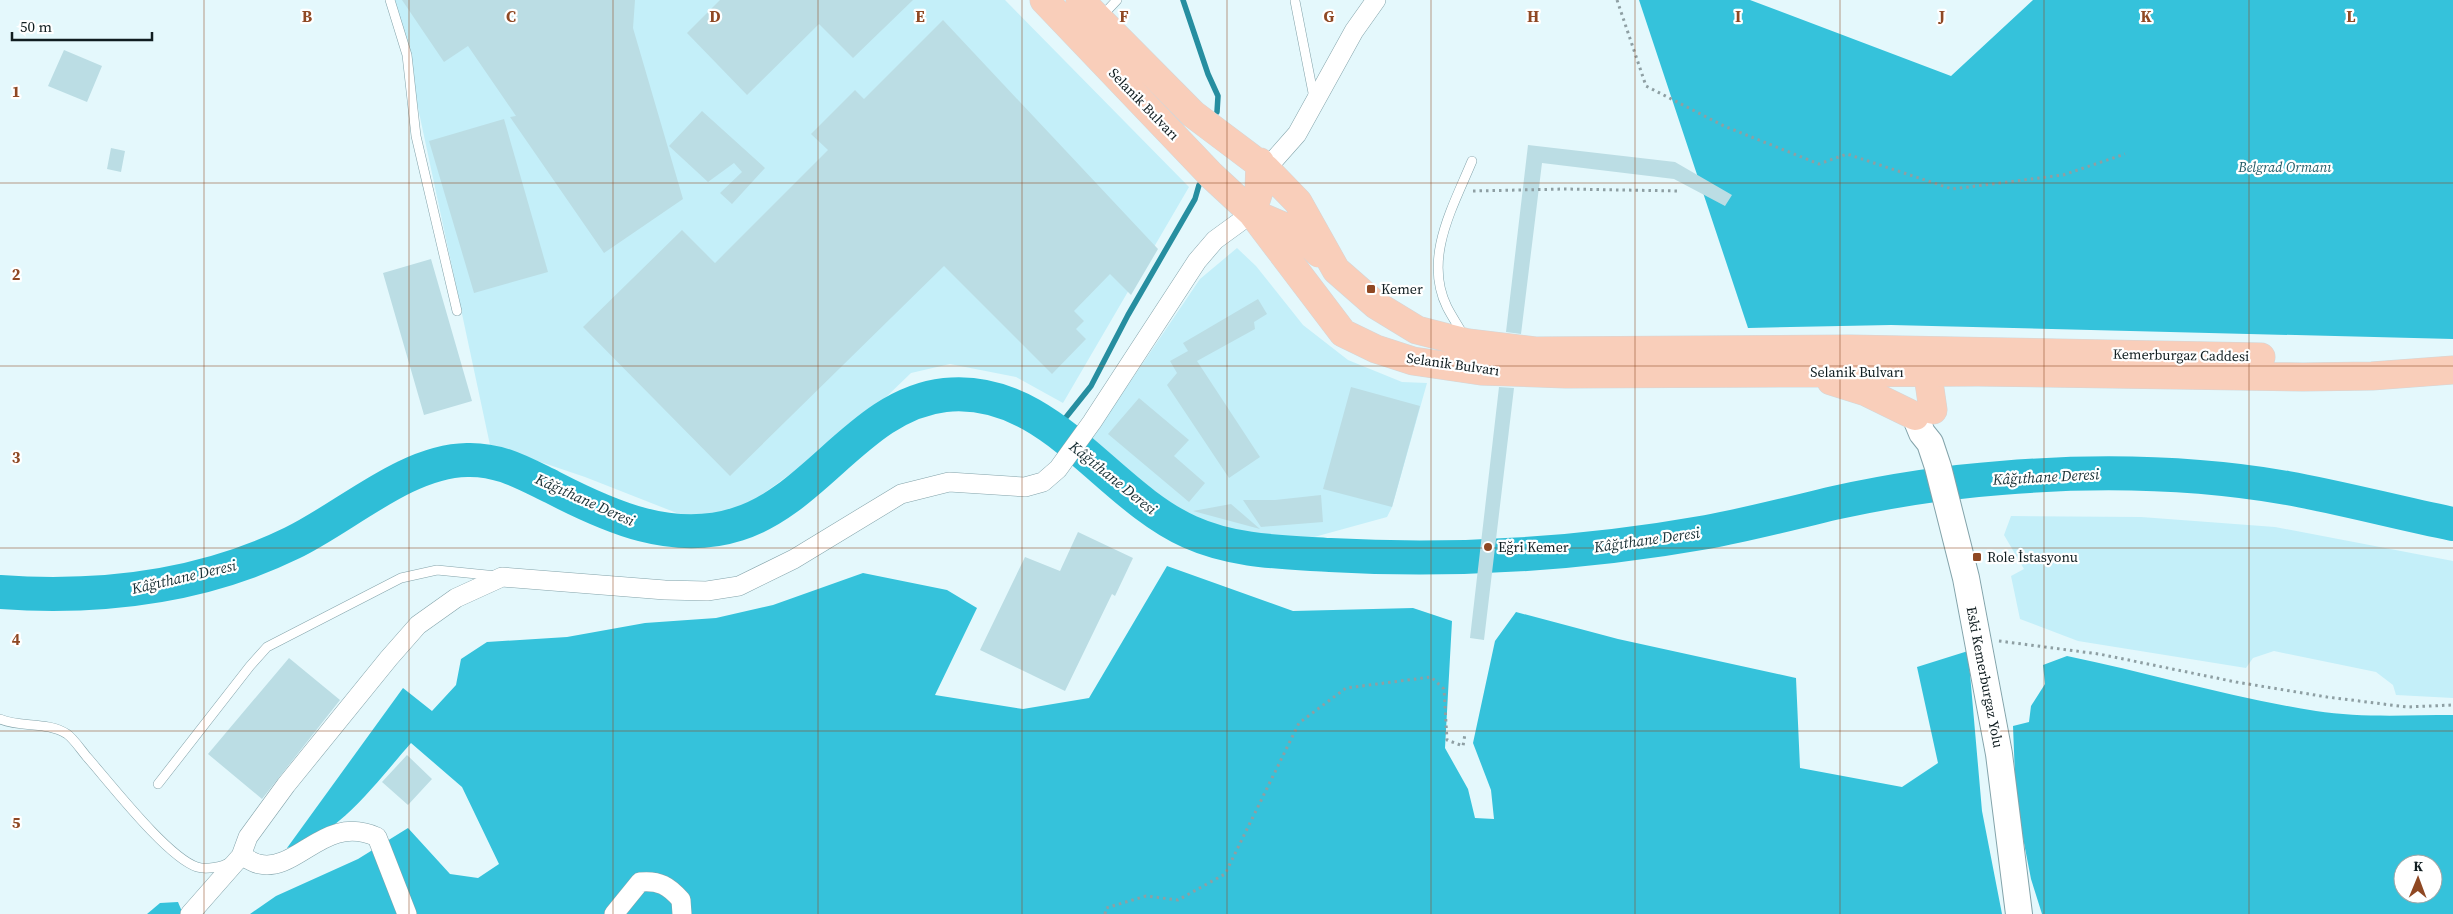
<svg xmlns="http://www.w3.org/2000/svg" width="2453" height="914" font-family="'Source Serif 4',serif">
<style>
.built{fill:#c4eff9}
.forest{fill:#35c2db;fill-rule:evenodd}
.lines{fill:none;stroke-linecap:round;stroke-linejoin:round}
.stream{stroke:#268ea0;stroke-width:5.5}
.river{stroke:#2fbed7;stroke-width:34}
.building{fill:#bbdde4}
.service-casing{stroke:#83a3aa;stroke-width:10}
.minor-casing{stroke:#83a3aa;stroke-width:20}
.secondary-casing{stroke:#83a3aa;stroke-width:28}
.primary-casing{stroke:#d4d6d7;stroke-width:29}
.path{stroke:#8e9fa3;stroke-width:3;stroke-dasharray:2.5 4;stroke-linecap:butt}
.service{stroke:#fff;stroke-width:9}
.minor{stroke:#fff;stroke-width:19}
.secondary{stroke:#fff;stroke-width:26}
.primary{stroke:#f9ceba;stroke-width:28}
.grid{fill:none;stroke:#8f4823;stroke-width:1;stroke-opacity:0.55}
.poi-dot{fill:#8f4823;stroke:#fff;stroke-width:2}
.labels{text-anchor:middle;stroke-width:4.5;stroke-linejoin:round;paint-order:stroke}
.street-label{font-size:14px;fill:#101d20;stroke:#fff}
.park-label{font-size:14px;font-style:italic;fill:#265d68;stroke:#fff}
.poi-label{font-size:14px;fill:#101d20;stroke:#fff;text-anchor:start}
.water-label{font-size:15px;font-style:italic;fill:#182f34;stroke:#fff}
.grid-label{font-size:16px;text-anchor:middle;font-weight:bold;fill:#8f4823;stroke:#fff;stroke-width:4.5;stroke-linejoin:round;paint-order:stroke}
</style>
<rect width="100%" height="100%" fill="#e4f8fc"/>
<path class="built" d="M395 0H1005L1189 187 1063 403 1016 377 950 364 911 373 854 428 731 517 692 519 585 477 490 445Z
M1237 248 1256 266 1303 325 1348 360 1402 382 1427 383 1392 507 1387 517 1307 539 1265 545 1225 537 1180 516 1136 486 1090 441 1200 279Z
M2011 516 2141 517 2275 527 2453 561V698L2396 695 2393 685 2376 672 2274 651 2253 658 2246 668 2078 641 2020 619 2011 576 2024 569 2004 535Z"/>
<path class="forest" d="M1639 0H1750L1951 76 2033 0H2453V339L1891 325 1748 328Z
M1167 566 1293 611 1413 608 1452 621 1445 748 1468 789 1475 818 1494 819 1491 790 1473 743 1495 641 1516 612 1618 639 1796 678 1800 768 1902 787 1938 763 1917 667 1968 651 1982 811 2002 914H250L276 896 358 859 408 828 450 874 478 878 499 864 462 787 411 743C379 779 336 840 287 848L403 688 432 711 456 685 461 659 487 642 567 637 645 623 716 618 773 605 863 573 947 590 977 608 935 695 1023 709 1089 698Z
M2067 656C2150 673 2232 698 2316 711 2360 718 2408 715 2453 715V914H2042L2031 879 2016 802 2013 726 2029 722 2031 706 2045 684 2043 665ZM2403 864H2433V894H2403Z
M178 902 183 914H147L160 903Z"/>
<g class="lines">
<path class="stream" d="M1183 0 1208 74 1218 96 1217 112
M1055 431 1091 386 1128 315 1195 199 1199 185"/>
<path class="river" d="M0 592C101 599 200 588 292 543 346 517 406 461 467 460 500 459 523 473 552 487 610 517 673 545 738 524 816 500 861 404 945 395 1049 384 1106 495 1190 532 1234 552 1283 552 1330 555 1456 562 1583 554 1707 532 1750 524 1792 513 1834 503 1889 491 1945 482 2001 478 2096 470 2194 472 2287 488 2343 498 2398 513 2453 524"/>
</g>
<path class="building" d="M402 0H635L633 28 683 199 604 253 510 117 516 116 468 46 444 62Z
M720 0H913L853 58 819 24 747 95 687 33Z
M943 20 1158 249 1131 295 1110 274 1074 311 1084 321 1076 329 1086 339 1052 374 944 266 730 476 583 327 682 230 715 263 828 150 811 134 855 90 864 99Z
M64 50 102 66 87 102 48 86Z
M702 111 765 168 732 204 720 193 742 172 734 163 708 182 669 146Z
M504 119 548 272 474 293 429 141Z
M1528 145 1675 162 1732 195 1725 206 1674 179 1542 163 1521 334 1506 332Z
M111 148 125 151 121 172 107 169Z
M431 259 472 401 424 415 383 273Z
M1258 299 1267 314 1254 322 1255 329 1197 361 1260 457 1229 478 1167 385 1177 373 1170 361 1188 351 1183 343Z
M1351 387 1420 406 1392 507 1323 489Z
M1499 387 1514 388 1484 640 1470 638Z
M1139 398 1189 440 1174 456 1205 483 1189 502 1108 434Z
M1321 495 1323 522 1261 527 1243 500H1275Z
M1231 504 1260 529 1193 511Z
M1078 532 1133 558 1115 596 1112 594 1065 691 980 650 1025 557 1060 571Z
M289 658 340 700 262 799 208 754Z
M407 755 432 779 408 805 382 782Z"/>
<g class="lines">
<defs>
<path id="service" d="M390 0 407 55 416 136 457 311
M1295 1 1314 98
M1101 17 1117 0
M1464 336C1459 327 1452 317 1447 307 1423 258 1453 207 1472 161
M0 719C21 728 47 721 67 734 74 739 81 750 87 757 110 783 167 857 197 867 206 870 222 867 230 862
M158 784 250 666 267 647 401 578 437 570 497 576"/>
<path id="minor" d="M1266 169 1297 134 1354 31 1376 0
M241 856C247 858 253 863 259 864 298 873 324 813 377 837L407 914
M190 914 241 856 248 837 286 785 389 658 418 625 456 598 502 577 665 590 707 591 739 586 794 559 901 494 949 482 1025 487 1043 482 1058 469 1092 422 1197 261 1215 240 1252 213
M614 914 640 882C659 880 669 886 681 900L682 914"/>
<path id="secondary" d="M1915 416 1922 433 1930 443 1938 467 1966 578 1999 754 2019 914"/>
<path id="primary" d="M1044 0 1211 175 1252 213 1343 333 1376 349 1413 361 1481 371 1566 374 1978 372 2303 377 2372 376 2453 370
M1080 0 1193 114 1266 169 1298 202 1336 270 1376 305 1417 330 1468 343 1535 351 1850 349 2261 357
M1260 162 1259 191 1252 213 1297 232 1319 253
M1921 357 1929 382 1933 410
M1831 381 1866 392 1915 416"/>
</defs>
<use href="#service" class="service-casing"/>
<use href="#minor" class="minor-casing"/>
<use href="#secondary" class="secondary-casing"/>
<use href="#primary" class="primary-casing"/>
<path class="path" d="M1617 0 1646 86 1724 126 1819 164 1847 154 1952 189 2063 175 2125 154
M1473 191 1565 189 1680 191
M1999 641 2099 654 2236 682 2327 697 2407 707 2453 705
M1105 914 1106 908 1146 896 1178 900 1225 874 1299 723 1346 688 1431 677 1444 689 1447 740 1463 746 1465 734"/>
<use href="#service" class="service"/>
<use href="#minor" class="minor"/>
<use href="#secondary" class="secondary"/>
<use href="#primary" class="primary"/>
</g>
<path class="grid" d="M204 0V914M409 0V914M613 0V914M818 0V914M1022 0V914M1227 0V914M1431 0V914M1635 0V914M1840 0V914M2044 0V914M2249 0V914M0 183H2453M0 366H2453M0 548H2453M0 731H2453"/>
<g class="poi-dot">
<rect x="1366" y="284" width="10" height="10" rx="2.5"/>
<circle cx="1488" cy="547" r="5"/>
<rect x="1972" y="552" width="10" height="10" rx="2.5"/>
</g>
<g class="labels">
<g class="street-label">
<text transform="translate(1144 104) rotate(46)" y="5">Selanik Bulvarı</text>
<text transform="translate(2181 355) rotate(1)" y="5">Kemerburgaz Caddesi</text>
<text transform="translate(1453 364) rotate(8)" y="5">Selanik Bulvarı</text>
<text x="1857" y="377">Selanik Bulvarı</text>
<text transform="translate(1985 677) rotate(79)" y="5">Eski Kemerburgaz Yolu</text>
</g>
<g class="park-label">
<text x="2285" y="172">Belgrad Ormanı</text>
</g>
<g class="poi-label">
<text x="1381" y="294">Kemer</text>
<text x="1498" y="552">Eğri Kemer</text>
<text x="1987" y="562">Role İstasyonu</text>
</g>
<g class="water-label">
<text transform="translate(2046 477) rotate(-3)" y="5">Kâğıthane Deresi</text>
<text transform="translate(1113 478) rotate(39)" y="5">Kâğıthane Deresi</text>
<text transform="translate(585 500) rotate(24)" y="5">Kâğıthane Deresi</text>
<text transform="translate(1647 540) rotate(-8)" y="5">Kâğıthane Deresi</text>
<text transform="translate(184 577) rotate(-13)" y="5">Kâğıthane Deresi</text>
</g>
</g>
<g class="grid-label">
<text x="307" y="22">B</text>
<text x="511" y="22">C</text>
<text x="715" y="22">D</text>
<text x="920" y="22">E</text>
<text x="1124" y="22">F</text>
<text x="1329" y="22">G</text>
<text x="1533" y="22">H</text>
<text x="1738" y="22">I</text>
<text x="1942" y="22">J</text>
<text x="2146" y="22">K</text>
<text x="2351" y="22">L</text>
<text x="16" y="97">1</text>
<text x="16" y="280">2</text>
<text x="16" y="463">3</text>
<text x="16" y="645">4</text>
<text x="16" y="828">5</text>
</g>
<g transform="translate(2418 879) rotate(1)"><circle r="24" fill="#ffffff" stroke="#9fa5a6"/>
<path d="M0-4L9 19L0 12L-9 19Z" fill="#8f4823"/>
<text y="-8" font-size="14" font-weight="bold" text-anchor="middle" fill="#101d20">K</text>
</g>
<path d="M12 32v8h140v-8" fill="none" stroke="#101d20" stroke-width="2.5"/>
<text x="20" y="32" font-size="15" fill="#101d20" stroke="#ffffff" stroke-width="4" paint-order="stroke">50 m</text>
</svg>
